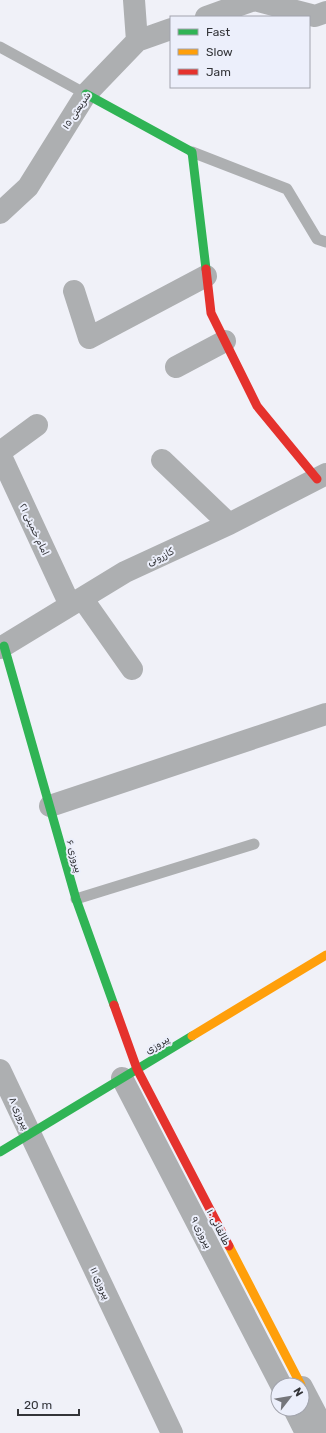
<svg xmlns="http://www.w3.org/2000/svg" width="326" height="1433" font-family="Rubik,'Noto Naskh Arabic',sans-serif">
<style>
.lines{fill:none;stroke-linecap:round;stroke-linejoin:round}
.lane{stroke:#adafb1;stroke-width:11}
.street{stroke:#adafb1;stroke-width:22}
.fast{stroke:#30b455;stroke-width:9}
.slow{stroke:#ff9f0a;stroke-width:9}
.jam{stroke:#e5322d;stroke-width:9}
.labels{text-anchor:middle;stroke-width:4;stroke-linejoin:round;paint-order:stroke}
.street-label{font-size:10px;fill:#333438;stroke:#eceffb}
</style>
<rect width="100%" height="100%" fill="#f0f1f8"/>
<g class="lines">
<path class="lane" d="M0 47 86 94
M192 152 287 189 317 239 326 242
M76 899 254 844"/>
<path class="street" d="M134 0 137 41
M206 17 254 0 315 16 326 12
M0 213 28 187 86 94 137 41 171 29
M74 291 89 338 206 276
M176 367 225 341
M0 452 37 425
M0 454 70 605
M162 460 229 524
M82 598 132 669
M0 648 125 572 229 524 326 474
M50 806 326 714
M0 1070 172 1433
M122 1078 281 1385
M302 1387 326 1433
M294 1409 306 1433"/>
<path class="fast" d="M86 94 192 152 206 269
M4 646 76 899 114 1005
M0 1152 192 1036"/>
<path class="slow" d="M192 1036 326 955
M229 1246 301 1385"/>
<path class="jam" d="M206 269 211 313 257 406 317 479
M114 1005 137 1069 229 1246"/>
</g>
<g class="labels">
<g class="street-label">
<text transform="translate(76 110) rotate(-56)" y="4">شریعتی ۱۵</text>
<text transform="translate(35 529) rotate(65)" y="4">امام خمینی ۲۱</text>
<text transform="translate(160 556) rotate(-25)" y="4">کازرونی</text>
<text transform="translate(75 856) rotate(74)" y="4">پیروزی ۶</text>
<text transform="translate(157 1044) rotate(-31)" y="4">پیروزی</text>
<text transform="translate(20 1113) rotate(65)" y="4">پیروزی ۸</text>
<text transform="translate(219 1227) rotate(63)" y="4">طالقانی ۱۰</text>
<text transform="translate(202 1232) rotate(63)" y="4">پیروزی ۹</text>
<text transform="translate(101 1283) rotate(65)" y="4">پیروزی ۱۱</text>
</g>
</g>
<rect x="170" y="16" width="140" height="72" fill="#eceffb" stroke="#a2a4ad"/>
<rect x="178" y="29" width="20" height="6" fill="#30b455" stroke="#a2a4ad"/>
<text x="206" y="36" font-size="12" fill="#333438">Fast</text>
<rect x="178" y="49" width="20" height="6" fill="#ff9f0a" stroke="#a2a4ad"/>
<text x="206" y="56" font-size="12" fill="#333438">Slow</text>
<rect x="178" y="69" width="20" height="6" fill="#e5322d" stroke="#a2a4ad"/>
<text x="206" y="76" font-size="12" fill="#333438">Jam</text>
<g transform="translate(290 1397) rotate(59)"><circle r="19" fill="#eceffb" stroke="#a2a4ad"/>
<path d="M0-3L7 15L0 10L-7 15Z" fill="#75767b"/>
<text y="-6" font-size="11" font-weight="bold" text-anchor="middle" fill="#333438">N</text>
</g>
<path d="M18 1409v6h61v-6" fill="none" stroke="#333438" stroke-width="2"/>
<text x="24" y="1409" font-size="12" fill="#333438" stroke="#eceffb" stroke-width="3" paint-order="stroke">20 m</text>
</svg>
